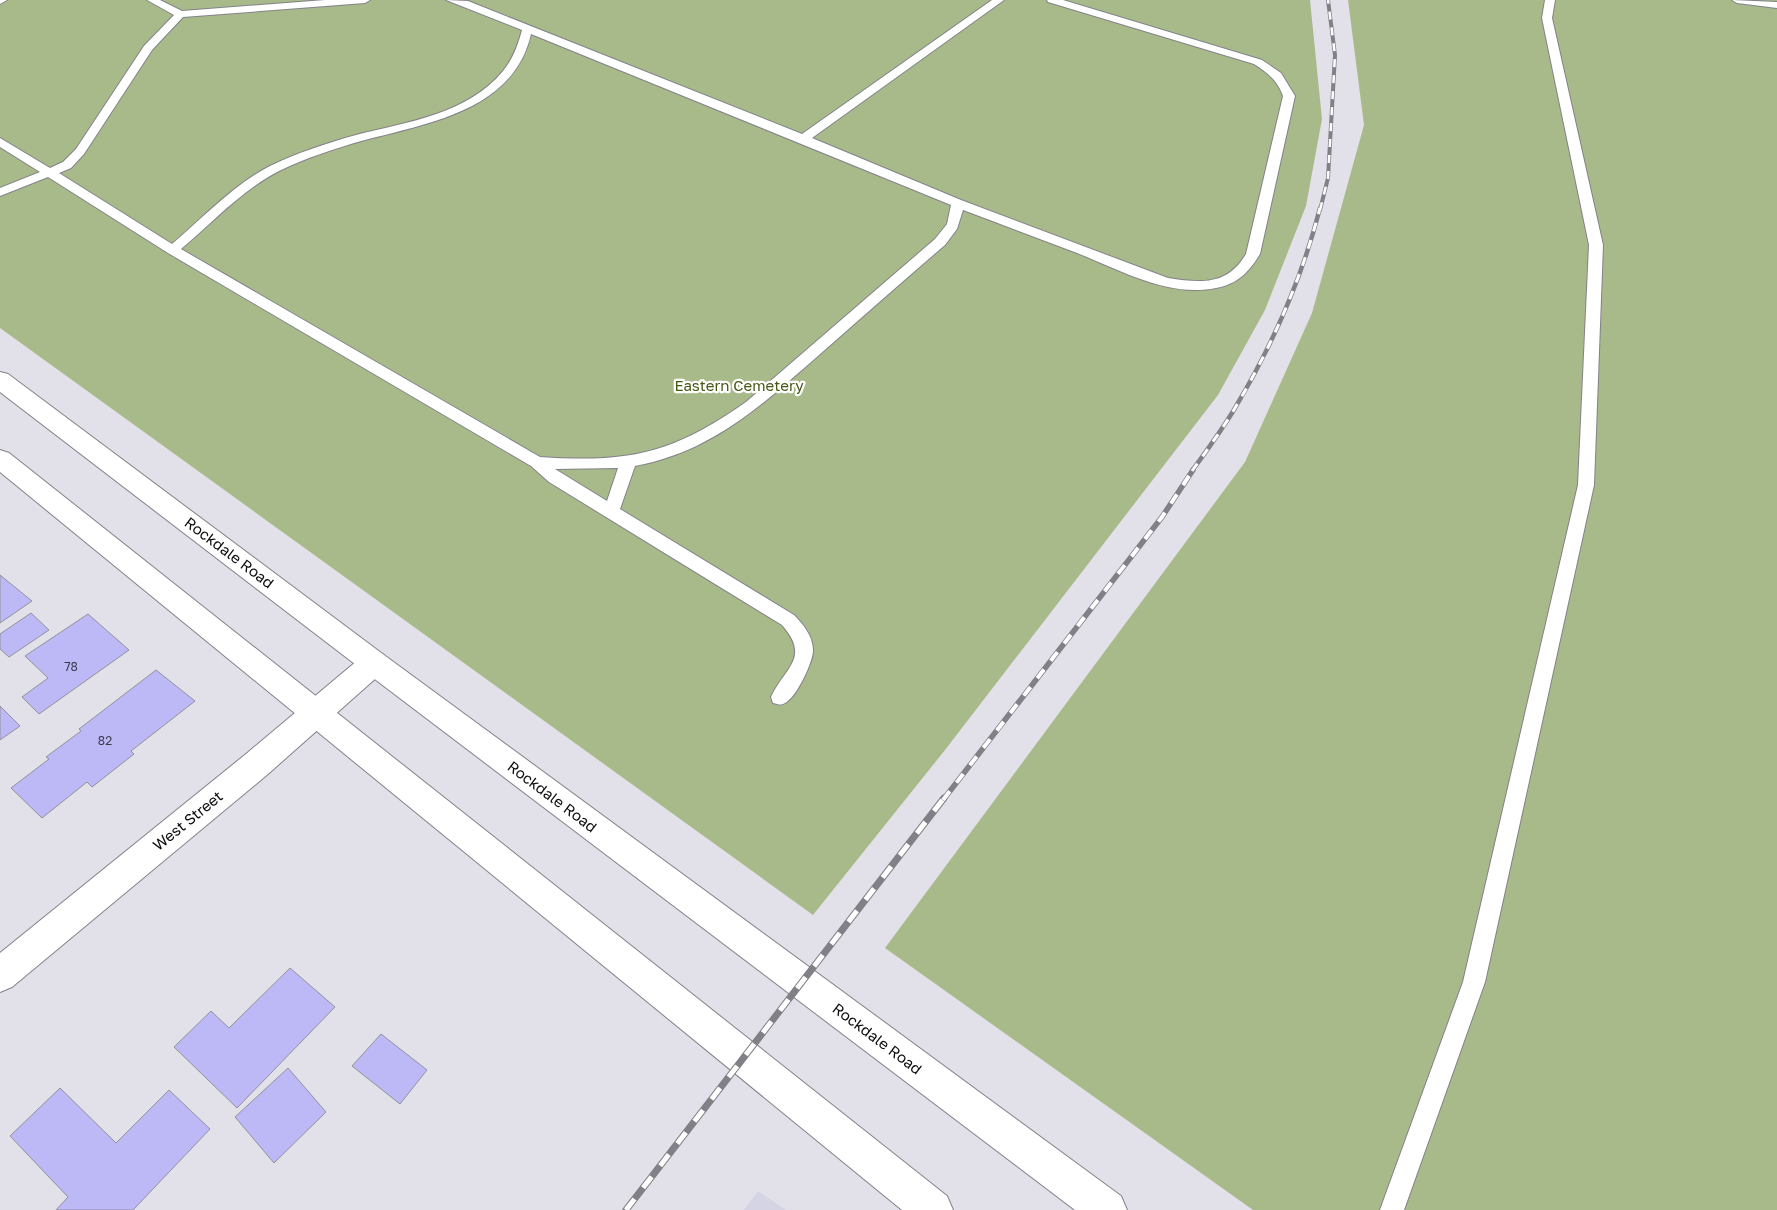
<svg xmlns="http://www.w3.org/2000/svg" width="1777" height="1210" font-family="'Golos Text',sans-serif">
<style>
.built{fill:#d5d4e4}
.green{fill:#a9ba8a}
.building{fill:#bdb9f7;stroke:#919199}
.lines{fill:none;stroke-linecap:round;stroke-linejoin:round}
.service-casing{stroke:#82828a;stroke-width:2}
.minor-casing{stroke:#82828a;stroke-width:2}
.secondary-casing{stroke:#82828a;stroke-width:2}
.service{fill:#fff;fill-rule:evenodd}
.minor{fill:#fff;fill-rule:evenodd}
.secondary{fill:#fff;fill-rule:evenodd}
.rail-far3-casing{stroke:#818086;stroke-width:4}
.rail-far2-casing{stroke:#818086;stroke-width:4.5}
.rail-far1-casing{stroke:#818086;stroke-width:5.5}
.rail-casing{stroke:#818086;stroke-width:7}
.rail-far3{stroke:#fff;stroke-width:2.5;stroke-dasharray:8;stroke-linecap:butt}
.rail-far2{stroke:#fff;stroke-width:3;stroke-dasharray:9;stroke-linecap:butt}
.rail-far1{stroke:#fff;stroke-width:4;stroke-dasharray:11;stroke-linecap:butt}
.rail{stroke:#fff;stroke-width:5;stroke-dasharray:14;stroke-linecap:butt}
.labels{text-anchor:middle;stroke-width:4.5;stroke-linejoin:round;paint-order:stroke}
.number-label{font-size:12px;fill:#3a394a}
.park-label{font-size:15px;fill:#465815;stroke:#fff}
.street-label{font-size:15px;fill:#0e0e11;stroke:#fff}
</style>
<rect width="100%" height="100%" fill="#e2e1ea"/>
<path class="built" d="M758 1191 786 1210H744Z"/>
<path class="green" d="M0 0H1310L1322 119 1306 206 1265 310 1218 395 945 750 813 915 0 328Z
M1348 0H1777V1210H1253L885 948 1245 462 1312 313 1364 125Z"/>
<path class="building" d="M0 575 32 601 0 623Z
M31 613 49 630 9 657 0 649V634Z
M88 614 129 650 39 714 22 697 48 678 25 656Z
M156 670 195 701 131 751 134 754 92 787 87 782 42 818 11 788 49 759 46 757 81 731 79 729Z
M0 706 20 726 0 740Z
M290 968 335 1007 237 1108 174 1047 211 1011 229 1028Z
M381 1034 427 1070 400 1104 352 1066Z
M288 1068 326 1112 274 1163 235 1117Z
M60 1088 116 1143 169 1090 210 1129 133 1210H56L68 1197 10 1136Z"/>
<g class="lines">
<defs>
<path id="service" d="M0 0H7L0 4Z
M147 0H160L182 11 325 0H370L365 3 183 17 152 50 84 154 71 168 59 173 172 244C204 217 233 185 270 166 297 153 327 143 356 135 407 122 468 114 503 71 513 59 518 45 522 30L446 0 468 1 802 134 992 0H1004L812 138 961 200 1168 278C1201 283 1227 286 1246 254L1283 96C1278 81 1268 73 1254 64L1048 2 1047 0H1063L1262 60 1281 73 1295 96 1260 254C1249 272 1238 284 1216 288 1169 298 1120 270 1077 253 1039 239 1001 224 963 210L957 229 945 245C905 279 866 314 827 348 767 400 716 451 635 466L620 509 794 615C803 624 812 635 813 649 814 661 796 698 785 703 780 706 778 704 773 703L771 697C785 667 811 658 782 625L549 482 531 466 168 253 48 177 0 196V188L40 172 0 147V138L50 168 63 162 76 149 144 46 174 15ZM531 34 951 205 947 224 935 239 746 402C672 454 629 463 540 457L181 249C213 222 242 190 279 171 306 158 336 148 365 140 429 123 514 110 531 34ZM618 468 607 501 555 469Z
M1545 0H1555L1552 18 1603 245 1594 485 1485 982 1404 1210H1380L1463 982 1578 485 1589 245 1542 18Z
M1732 0 1777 2V8L1737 3Z"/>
<path id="minor" d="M374 651 384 655 388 663 384 671 268 774 12 987 0 992V953L246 754 364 655Z"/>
<path id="secondary" d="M0 372 8 374 384 655 1121 1196 1127 1210H1075L364 671 0 392Z
M0 450 9 453 947 1196 953 1210H902L0 472Z"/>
</defs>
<use href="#service" class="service-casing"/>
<use href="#minor" class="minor-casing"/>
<use href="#secondary" class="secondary-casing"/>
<use href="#service" class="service"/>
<use href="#minor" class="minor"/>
<use href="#secondary" class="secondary"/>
<defs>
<path id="rail-far3" d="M1320 210 1328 178 1335 55 1328 0"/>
<path id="rail-far2" d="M1192 471C1207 450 1222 430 1235 408 1272 346 1302 278 1320 208"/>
<path id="rail-far1" d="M943 800 1162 517 1193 470"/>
<path id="rail" d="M626 1210 944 798"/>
</defs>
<use href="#rail-far3" class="rail-far3-casing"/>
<use href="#rail-far2" class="rail-far2-casing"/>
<use href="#rail-far1" class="rail-far1-casing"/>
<use href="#rail" class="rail-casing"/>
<use href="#rail-far3" class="rail-far3"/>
<use href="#rail-far2" class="rail-far2"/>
<use href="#rail-far1" class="rail-far1"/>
<use href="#rail" class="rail"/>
</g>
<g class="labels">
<g class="number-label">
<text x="71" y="671">78</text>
<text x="105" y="745">82</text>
</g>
<g class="park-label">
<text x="739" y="391">Eastern Cemetery</text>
</g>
<g class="street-label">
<text transform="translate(229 553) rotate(37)" y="5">Rockdale Road</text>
<text transform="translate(552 797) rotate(37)" y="5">Rockdale Road</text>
<text transform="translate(188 821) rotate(-39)" y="5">West Street</text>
<text transform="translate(877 1039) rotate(37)" y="5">Rockdale Road</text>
</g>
</g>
</svg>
